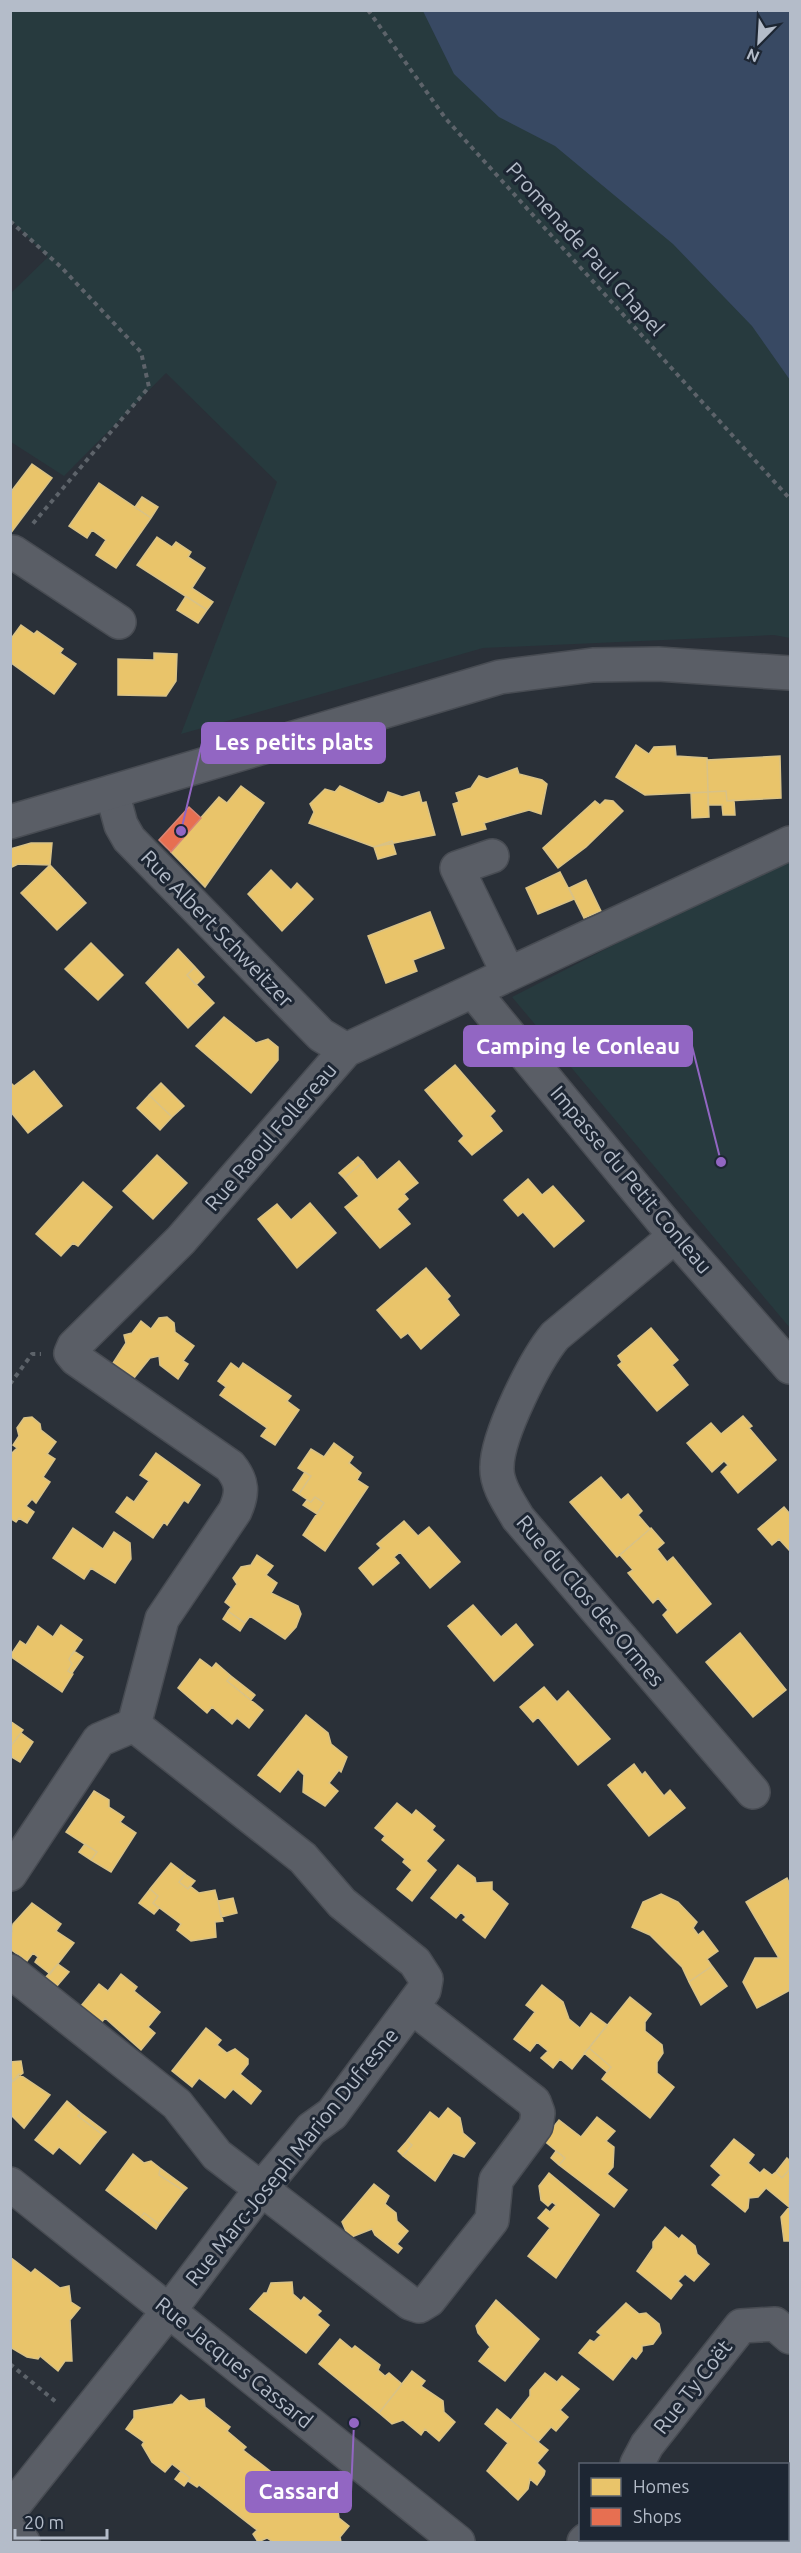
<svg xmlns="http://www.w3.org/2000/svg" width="801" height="2553" font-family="Ubuntu,sans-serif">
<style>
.green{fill:#273a3e}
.water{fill:#384963}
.homes{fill:#e9c46a;stroke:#d9c286;stroke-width:1.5}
.shops{fill:#e76f51;stroke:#d88675;stroke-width:1.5}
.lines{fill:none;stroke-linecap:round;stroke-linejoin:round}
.minor-casing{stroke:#484c53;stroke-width:36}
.tertiary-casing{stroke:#484c53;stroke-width:36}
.path{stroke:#5d636a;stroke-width:4;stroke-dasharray:4.5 4.5;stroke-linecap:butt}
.minor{stroke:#5a5e66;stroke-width:33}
.tertiary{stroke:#5a5e66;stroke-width:33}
.labels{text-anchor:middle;stroke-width:6;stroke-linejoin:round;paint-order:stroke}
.street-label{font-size:21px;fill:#b4bcc9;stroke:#1d2633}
.leader{fill:none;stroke:#9266c3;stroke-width:2}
.callout-dot{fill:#9266c3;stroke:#1d2633;stroke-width:2}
.callout{fill:#9266c3;stroke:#9266c3;stroke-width:2}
.callout-label{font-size:22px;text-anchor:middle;font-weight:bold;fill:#fff}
</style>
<rect width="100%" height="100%" fill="#2a3038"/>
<path class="green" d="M10 11H790V638L774 635 483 648 181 734 277 482 166 373 64 476 11 442V293L48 257 11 220Z
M790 855V1328L512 997Z"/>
<path class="water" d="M423 11H790V380L752 326 673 244 555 146 499 117 454 74Z"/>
<path class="homes" d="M32 464 52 478 10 534V493Z
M99 483 151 518 116 568 96 555 106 540 92 530 87 538 69 526Z
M142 497 158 507 151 518 135 507Z
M157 537 172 547 176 542 191 552 188 557 205 568 192 588 213 602 207 610 137 565Z
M186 596 207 610 198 623 177 610Z
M21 625 34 634 37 631 63 649 60 653 76 664 54 694 10 662V640Z
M154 653 177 654 176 681 166 696 118 695V659L154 660Z
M636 745 649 754 654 747 675 746 676 756 707 758 708 792 645 795 616 777Z
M780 756 781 798 727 801 726 791 708 792 707 760Z
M517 768 519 774 542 780 547 784 541 814 529 810 484 823 486 829 462 835 453 804 459 802 456 793 471 788 479 776 487 779Z
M241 786 264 803 205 887 171 852 219 797 227 803Z
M340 786 379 804 384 802 388 792 402 797 419 792 422 803 426 802 435 835 374 847 309 823 314 812 310 804 325 789 335 792Z
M726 791 727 801 734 800 735 815H723L722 805H708V792Z
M708 792 709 817 692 818 691 793Z
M605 800 613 801 623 811 586 847 558 868 543 848 595 801 600 805Z
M392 841 396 854 378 859 374 847Z
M31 843H52L50 865 18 864 10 868V849Z
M50 865 86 903 57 930 21 893Z
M271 870 291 890 297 883 313 899 282 931 248 894Z
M560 872 574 899 538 914 526 888Z
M586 880 601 911 584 918 569 888Z
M430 912 444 948 413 960 417 971 386 983 368 936Z
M91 943 123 975 98 1000 65 969Z
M178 949 195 967 187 975 214 1003 188 1028 146 983Z
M195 967 204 977 196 985 187 975Z
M224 1017 256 1043 268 1039 278 1047V1060L251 1093 196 1046Z
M455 1065 495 1111 490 1116 502 1131 472 1155 459 1141 464 1136 425 1090Z
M34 1071 62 1106 28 1133 10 1111V1082L14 1086Z
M161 1083 184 1106 172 1117 149 1095Z
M149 1095 172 1117 160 1130 137 1108Z
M157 1155 187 1183 153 1219 123 1191Z
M358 1157 363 1162 344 1178 339 1173Z
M399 1161 418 1183 404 1194 408 1199 397 1209 410 1224 380 1248 345 1207 359 1196 344 1178 363 1162 377 1180Z
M528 1179 542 1195 553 1186 584 1221 554 1247 523 1212 518 1216 504 1200Z
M83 1182 112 1207 78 1246 73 1243 61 1256 36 1234Z
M310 1203 336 1233 297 1268 258 1219 277 1204 291 1220Z
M426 1268 450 1296 447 1299 459 1315 421 1349 408 1333 401 1338 377 1310Z
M167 1317 174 1323 175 1332 194 1346 183 1361 188 1364 178 1379 160 1365 159 1356 150 1358 134 1378 113 1363 126 1343 124 1335 132 1333 141 1321 151 1329 159 1318Z
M651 1328 678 1360 672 1365 688 1385 657 1411 618 1365 622 1362 618 1356Z
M231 1363 239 1369 243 1363 291 1396 287 1401 299 1410 275 1445 261 1436 267 1428 220 1395 226 1387 218 1381Z
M743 1416 752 1426 749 1428 776 1460 738 1493 721 1472 728 1465 724 1461 712 1472 687 1443 711 1423 721 1434Z
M32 1417 40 1424 41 1430 56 1442 47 1454 55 1459 43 1477 50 1482 36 1503 32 1499 26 1506 34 1512 27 1523 19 1518 16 1522 10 1518V1455L17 1448 13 1445 19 1436 17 1428 24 1418Z
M334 1443 353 1457 349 1463 361 1473 357 1480 368 1487 325 1551 303 1535 324 1503 315 1497 311 1502 299 1494 311 1476 298 1468 311 1449 324 1457Z
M156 1453 200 1485 188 1503 184 1500 167 1525 164 1522 153 1538 116 1512 127 1497 134 1502 149 1481 140 1475Z
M305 1472 311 1476 299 1494 293 1490Z
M601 1477 621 1500 628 1494 642 1511 638 1515 650 1529 617 1557 570 1502Z
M315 1497 324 1503 317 1514 303 1505 307 1500 311 1502Z
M784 1507 790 1514V1551L779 1539 772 1545 758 1529Z
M404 1521 418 1536 429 1527 460 1562 430 1588 400 1552 394 1557 399 1563 373 1585 359 1568 381 1548 377 1544Z
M73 1528 103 1549 114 1532 130 1543 131 1559 115 1583 91 1568 84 1579 53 1558Z
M651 1528 664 1543 657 1549 667 1562 673 1557 711 1604 677 1633 663 1615 668 1610 658 1598 653 1603 628 1573 633 1570 620 1555Z
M257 1555 273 1566 266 1575 277 1583 271 1593 298 1606 301 1614 296 1627 285 1639 250 1616 245 1623 228 1611 231 1607 225 1602 237 1584 233 1578 241 1567 251 1565Z
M473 1605 501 1637 516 1624 533 1645 494 1681 448 1626Z
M228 1611 245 1623 240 1631 223 1619Z
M61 1625 82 1640 69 1659 72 1664 68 1671 73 1674 62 1692 10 1656 20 1641 26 1645 38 1626 53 1637Z
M740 1633 786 1690 753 1717 706 1662Z
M74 1651 83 1657 72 1673 68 1671 72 1664 69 1659Z
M200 1659 212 1668 216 1663 231 1676 227 1681 263 1710 249 1728 237 1718 232 1724 212 1707 207 1713 178 1688Z
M231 1676 255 1695 251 1700 227 1681Z
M544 1687 557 1702 568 1691 610 1739 578 1765 538 1717 533 1722 520 1707Z
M306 1715 328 1733 331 1744 347 1757 341 1772 339 1770 329 1783 338 1791 325 1806 303 1792 304 1775 298 1769 280 1792 258 1775Z
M10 1721 23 1730 10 1747Z
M21 1733 33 1742 20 1762 10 1756V1747Z
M634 1764 642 1775 645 1772 664 1796 670 1790 685 1808 649 1836 608 1785Z
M94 1791 109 1800V1807L124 1817 120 1822 136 1833 111 1872 91 1860 97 1852 66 1832Z
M397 1803 412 1815 416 1810 435 1826 432 1830 444 1840 426 1861 436 1870 412 1901 397 1889 412 1870 403 1862 405 1859 382 1840 385 1836 375 1828Z
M85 1844 97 1852 91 1860 79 1852Z
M171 1863 185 1874 179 1882 188 1889 190 1886 199 1893 215 1890 223 1921 215 1922 216 1937 191 1941 177 1930 181 1924 153 1903 158 1896 150 1889Z
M458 1865 475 1878 476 1883 492 1882V1890L508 1904 485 1938 463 1920 466 1917 461 1912 456 1918 431 1898Z
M185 1874 195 1881 188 1889 179 1882Z
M787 1878 790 1885V1990L757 2008 743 1982 755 1958H779L746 1902Z
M150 1889 158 1896 153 1903 159 1908 154 1914 139 1903Z
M661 1894 678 1902 697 1922 693 1928 696 1932 698 1935 703 1931 718 1951 707 1959 712 1966 689 1982 682 1967 650 1935 632 1927 643 1902Z
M233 1898 237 1913 221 1917 218 1901Z
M32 1903 61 1924 56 1931 74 1943 50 1974 35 1962 38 1957 33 1953 27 1961 10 1949 13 1924Z
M58 1964 69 1972 57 1986 46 1977Z
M712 1966 727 1986 701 2005 689 1982Z
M121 1974 137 1987 134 1991 160 2012 148 2027 155 2033 141 2050 105 2018 101 2023 81 2006 99 1984 108 1991Z
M542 1985 563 2002 569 2019 580 2028 591 2013 607 2025 572 2069 560 2059 553 2068 541 2058 548 2051 537 2042 530 2051 514 2039 535 2012 526 2005Z
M630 1997 651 2014 645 2022V2031L662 2045 663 2053 657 2062V2073L674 2087 650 2118 602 2079 611 2067 589 2048Z
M206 2028 221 2040 217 2045 227 2053 235 2049 248 2059V2064L240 2074 261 2091 251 2104 233 2089 225 2098 199 2078 192 2087 172 2071Z
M589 2048 611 2067 607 2072 584 2053Z
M21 2061 23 2073 12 2082 10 2062Z
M19 2074 50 2095 24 2128 10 2114V2081L12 2082Z
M67 2101 81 2113 78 2116 103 2135 80 2164 59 2147 53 2154 35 2140Z
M448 2108 460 2118 463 2133 475 2143 464 2157 453 2153 435 2181 403 2156 412 2145 407 2141 430 2112 439 2119Z
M81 2113 106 2132 103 2135 78 2116Z
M597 2117 615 2131 606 2141 614 2147 613 2167 607 2174 627 2190 614 2207 559 2165 565 2158 543 2140 559 2120 581 2137Z
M734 2139 754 2155 748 2163 760 2173 764 2169 772 2175 776 2172 782 2178 790 2169 789 2207 766 2188 758 2197 749 2198 748 2208 745 2212 712 2185 721 2175 711 2166Z
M407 2141 412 2145 403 2156 398 2151Z
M556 2151 565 2158 559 2165 551 2158Z
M133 2154 144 2163 151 2161 160 2168 159 2175 184 2191 159 2224 144 2213 141 2217 106 2190Z
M787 2158 790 2161V2169L782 2178 776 2172Z
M160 2168 187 2188 184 2191 159 2175Z
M549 2173 599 2215 556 2278 528 2256 550 2228 538 2218 546 2209 550 2212 556 2205 552 2202 548 2206 541 2200 539 2186Z
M374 2184 389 2196 385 2204 396 2213 397 2221 408 2231 397 2244 402 2248 398 2253 375 2235 372 2229 349 2238 342 2222Z
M790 2206V2241H784L781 2217Z
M144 2213 159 2224 156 2229 141 2217Z
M665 2227 679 2239 682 2235 695 2246 697 2254 709 2264 694 2281 685 2274 678 2281 682 2285 671 2299 637 2271 653 2248V2242Z
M10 2257 31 2273 35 2269 60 2288 69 2286 71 2302 80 2308 70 2320 72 2361H65L58 2371 40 2356 38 2359 27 2357 10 2347Z
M292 2282 293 2294 301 2301 304 2297 321 2311 317 2315 329 2325 306 2353 250 2309 264 2293H267L271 2283Z
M496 2300 539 2339 505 2381 479 2361 490 2347 478 2333 476 2326Z
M626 2303 639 2314 646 2313 659 2324 661 2333 653 2344 642 2346V2351L636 2359 632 2356 613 2380 579 2353 590 2340 594 2342 601 2335 597 2332Z
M340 2339 352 2349 355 2346 380 2365 378 2370 385 2376 389 2373 402 2384 379 2413 319 2364Z
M412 2371 425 2381 421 2386 443 2401 444 2412 455 2422 439 2441 425 2429 421 2435 403 2420 392 2424 379 2413Z
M545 2373 557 2382 562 2376 579 2389 560 2410 568 2417 556 2431 551 2427 538 2442 511 2420 530 2396V2390Z
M181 2395 189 2401 204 2399 205 2407 230 2427 227 2431 246 2447 243 2450 279 2478 282 2475 302 2490 305 2486 328 2505 337 2504 339 2518 349 2526 340 2537 341 2542H273L267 2538 258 2542 253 2534 257 2530 199 2485 197 2487 188 2481 190 2478 172 2464 165 2472 152 2462 142 2445 144 2442 126 2429 134 2418V2411L173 2404Z
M497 2409 548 2450 537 2463 545 2471 544 2475 537 2485 530 2479 528 2489 518 2500 487 2471 508 2443 485 2424Z
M181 2471 190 2478 184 2486 175 2479Z"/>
<path class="shops" d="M189 807 201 818 171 852 159 840Z"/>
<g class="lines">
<defs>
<path id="minor" d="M10 555 13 552 119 622
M112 792 121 825 129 839 321 1035 346 1050
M492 856 457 868 508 973
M473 991 675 1236 790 1367
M675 1236 555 1336C535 1360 497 1436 497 1467 496 1485 510 1504 518 1518L753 1792
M10 1874 99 1740 134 1725
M10 1971 177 2104 217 2155 410 2303 419 2306 429 2300 492 2220 496 2180 536 2126 538 2113 534 2102 412 2007
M10 2184 458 2542
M637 2464 647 2445 741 2326 775 2324 790 2337
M788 2495 790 2491
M10 2510 178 2299 262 2188 311 2129 332 2114 424 1990 426 1979 415 1962 342 1903 303 1858 134 1725 162 1619 235 1511C243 1493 243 1482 230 1466L76 1359 71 1353 74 1346 181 1240 346 1050 790 843
M10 2532 23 2542
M669 2540 673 2542
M584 2542 586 2540
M752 2542 754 2540"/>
<path id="tertiary" d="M10 822 500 677 593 665 658 664 790 673"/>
</defs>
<use href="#minor" class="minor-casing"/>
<use href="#tertiary" class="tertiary-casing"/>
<path class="path" d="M368 10 446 119 790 499
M10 221 61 267 141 352 149 387 30 527
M10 1384 32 1354H41
M10 2364 56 2402"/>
<use href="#minor" class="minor"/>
<use href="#tertiary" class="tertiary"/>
</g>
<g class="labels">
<g class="street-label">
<text transform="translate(585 249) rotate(48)" y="7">Promenade Paul Chapel</text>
<text transform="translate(217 929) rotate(46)" y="7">Rue Albert Schweitzer</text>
<text transform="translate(271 1137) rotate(-49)" y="7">Rue Raoul Follereau</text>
<text transform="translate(631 1180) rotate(50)" y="7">Impasse du Petit Conleau</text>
<text transform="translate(590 1601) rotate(50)" y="7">Rue du Clos des Ormes</text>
<text transform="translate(292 2157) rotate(-51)" y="7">Rue Marc-Joseph Marion Dufresne</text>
<text transform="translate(234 2363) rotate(39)" y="7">Rue Jacques Cassard</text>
<text transform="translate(693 2387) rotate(-52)" y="7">Rue Ty Coët</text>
</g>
</g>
<path class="leader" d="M181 831L202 743M721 1162L692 1046M354 2423L351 2492"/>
<g class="callout-dot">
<circle cx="181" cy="831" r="6"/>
<circle cx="721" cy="1162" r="6"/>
<circle cx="354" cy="2423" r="6"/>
</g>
<g class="callout">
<rect x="202" y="723" width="183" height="40" rx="6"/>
<rect x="464" y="1026" width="228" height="40" rx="6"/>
<rect x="246" y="2472" width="105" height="40" rx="6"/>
</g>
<g class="callout-label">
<text x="294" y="750">Les petits plats</text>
<text x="578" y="1054">Camping le Conleau</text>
<text x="299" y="2499">Cassard</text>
</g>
<rect width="801" height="2553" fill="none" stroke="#b4bcc9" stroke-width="24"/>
<rect x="579" y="2463" width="210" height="78" fill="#1d2633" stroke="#59626f" stroke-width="1.5"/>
<rect x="591" y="2478" width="30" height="18" fill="#e9c46a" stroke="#59626f" stroke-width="1.5"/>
<text x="633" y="2493" font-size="18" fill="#b4bcc9">Homes</text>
<rect x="591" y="2508" width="30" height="18" fill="#e76f51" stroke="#59626f" stroke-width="1.5"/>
<text x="633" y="2523" font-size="18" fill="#b4bcc9">Shops</text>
<g transform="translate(759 42) rotate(204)" stroke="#1d2633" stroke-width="4.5" paint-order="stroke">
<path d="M0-4.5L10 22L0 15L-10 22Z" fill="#b4bcc9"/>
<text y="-9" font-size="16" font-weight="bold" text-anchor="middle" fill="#b4bcc9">N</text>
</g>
<path d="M15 2529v9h92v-9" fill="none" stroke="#b4bcc9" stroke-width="3"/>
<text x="24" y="2529" font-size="18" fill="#b4bcc9" stroke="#1d2633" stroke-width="4.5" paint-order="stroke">20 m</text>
</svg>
